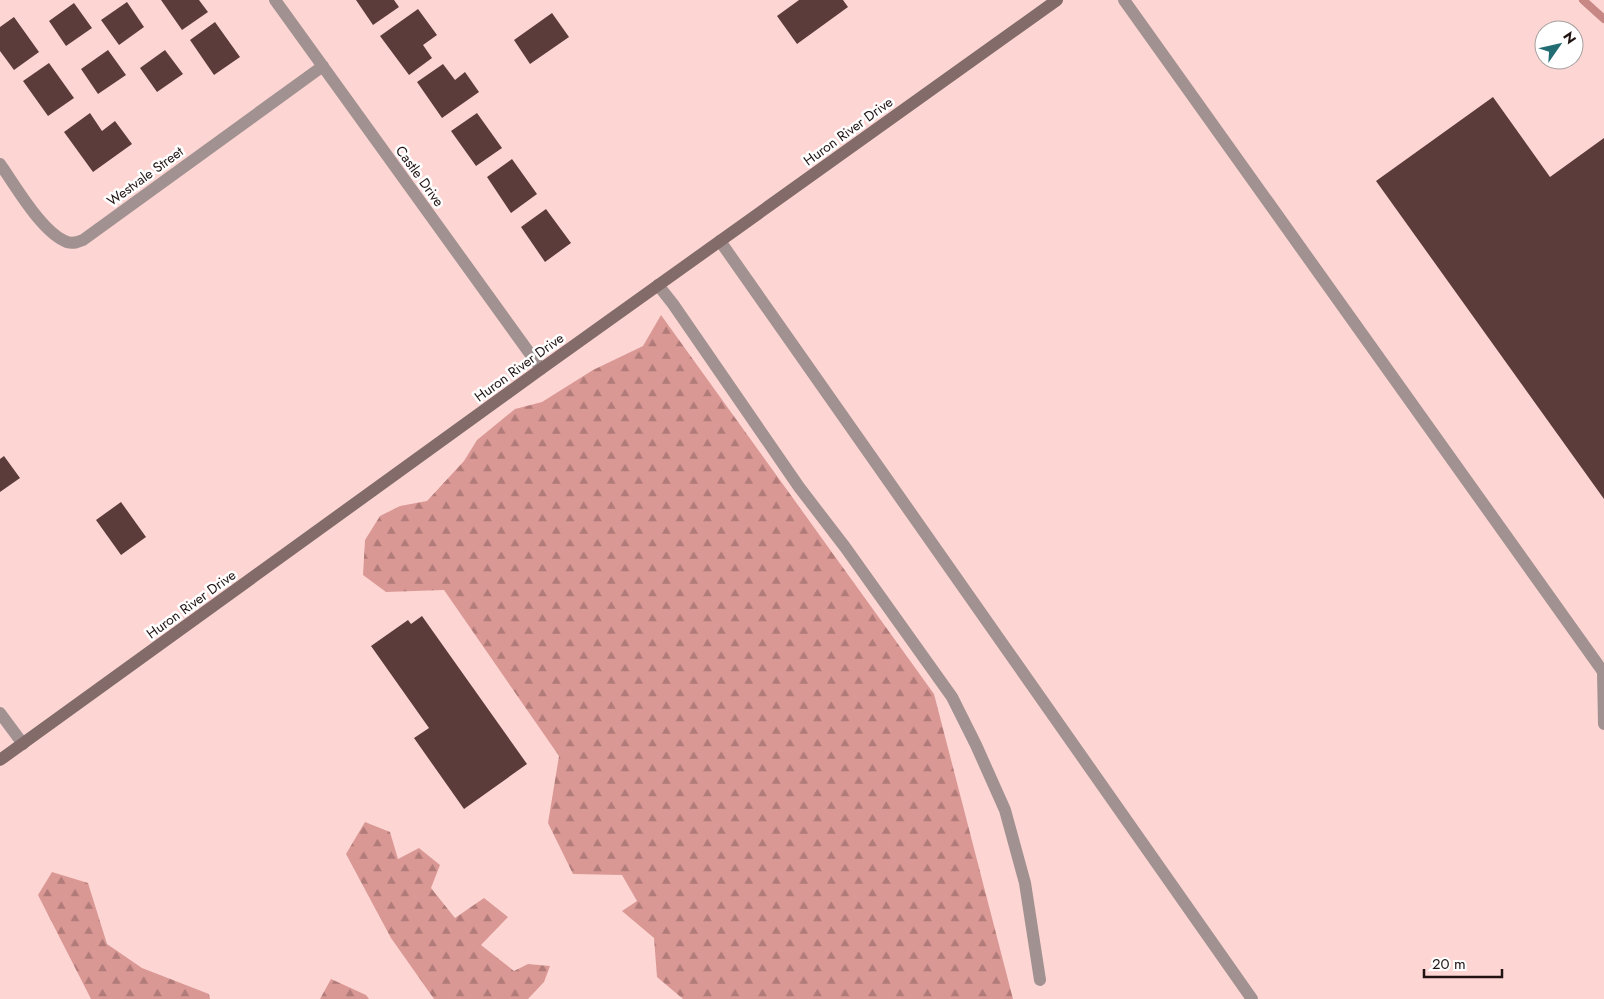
<svg xmlns="http://www.w3.org/2000/svg" width="1604" height="999" font-family="Jost,sans-serif">
<style>
.forest{fill:url(#forest-firs)}
.lines{fill:none;stroke-linecap:round;stroke-linejoin:round}
.stream{stroke:#c78784;stroke-width:8}
.building{fill:#5b3c3b}
.lane{stroke:#a19190;stroke-width:12}
.street{stroke:#a19190;stroke-width:12}
.secondary{stroke:#826b69;stroke-width:12}
.labels{text-anchor:middle;stroke-width:5;stroke-linejoin:round;paint-order:stroke}
.street-label{font-size:14px;fill:#201312;stroke:#fff}
</style>
<defs>
<pattern id="forest-firs" width="22" height="20" patternUnits="userSpaceOnUse" patternTransform="scale(1.25)"><rect width="22" height="20" fill="#da9895"/><path d="M5 1l3.5 6h-7zM16 11l3.5 6h-7z" fill="#b07b78"/></pattern>
</defs>
<rect width="100%" height="100%" fill="#fdd6d4"/>
<path class="forest" d="M661 315 934 694 1013 999H683L657 977 654 938 622 911 637 901 622 875 573 874 548 823 559 756 444 590 386 592 363 575 365 540 380 516 400 506 427 501 464 461 477 440 515 409 542 402 593 370 643 346Z
M365 822 390 832 398 859 419 848 440 865 431 888 455 918 484 898 508 917 481 945 514 971 528 964 550 966 544 982 528 999H434L391 938 346 854Z
M52 872 88 883 107 944 142 968 209 994 210 999H91L38 895Z
M331 979 366 995 369 999H320Z"/>
<g class="lines">
<path class="stream" d="M1583 0 1604 19"/>
</g>
<path class="building" d="M161 0H199L208 12 182 30Z
M356 0H394L399 7 373 25Z
M799 0H843L848 7 797 44 777 16Z
M127 2 144 27 119 45 101 20Z
M74 3 92 28 66 46 49 21Z
M418 9 437 35 423 45 432 58 409 75 380 36Z
M552 13 569 37 530 64 514 40Z
M14 17 39 52 14 70 0 51V27Z
M215 22 240 57 214 75 190 40Z
M108 50 126 75 98 94 81 69Z
M165 50 183 74 157 92 140 68Z
M49 63 74 98 48 116 23 81Z
M443 64 455 80 465 72 479 92 442 118 417 82Z
M1493 97 1550 177 1604 138V499L1376 181Z
M90 113 102 131 115 121 132 144 93 172 64 132Z
M477 113 502 148 476 166 451 131Z
M512 159 537 194 511 213 487 177Z
M546 209 571 243 545 262 521 227Z
M4 456 20 478 0 492V459Z
M121 502 146 537 121 555 96 520Z
M422 616 527 764 464 809 414 738 429 728 371 646 408 620 411 624Z"/>
<g class="lines">
<path class="lane" d="M1124 0 1604 673
M720 241 1252 999
M658 285 673 304 799 487 845 547 952 697 976 745 1005 810 1025 883 1040 980
M1603 672 1604 724"/>
<path class="street" d="M275 0 541 369
M0 164C15 185 42 233 67 242 73 244 78 242 83 240L323 66
M0 713 23 744"/>
<path class="secondary" d="M0 760 541 369 1057 0"/>
</g>
<g class="labels">
<g class="street-label">
<text transform="translate(848 131) rotate(-36)" y="5">Huron River Drive</text>
<text transform="translate(145 176) rotate(-36)" y="5">Westvale Street</text>
<text transform="translate(420 176) rotate(54)" y="5">Castle Drive</text>
<text transform="translate(519 367) rotate(-36)" y="5">Huron River Drive</text>
<text transform="translate(191 604) rotate(-36)" y="5">Huron River Drive</text>
</g>
</g>
<g transform="translate(1559 45) rotate(56)"><circle r="24" fill="#ffffff" stroke="#a6a1a0"/>
<path d="M0-4L9 19L0 12L-9 19Z" fill="#226d73"/>
<text y="-8" font-size="14" font-weight="bold" text-anchor="middle" fill="#201312">N</text>
</g>
<path d="M1424 969v8h78v-8" fill="none" stroke="#201312" stroke-width="2.5"/>
<text x="1432" y="969" font-size="15" fill="#201312" stroke="#ffffff" stroke-width="4" paint-order="stroke">20 m</text>
</svg>
